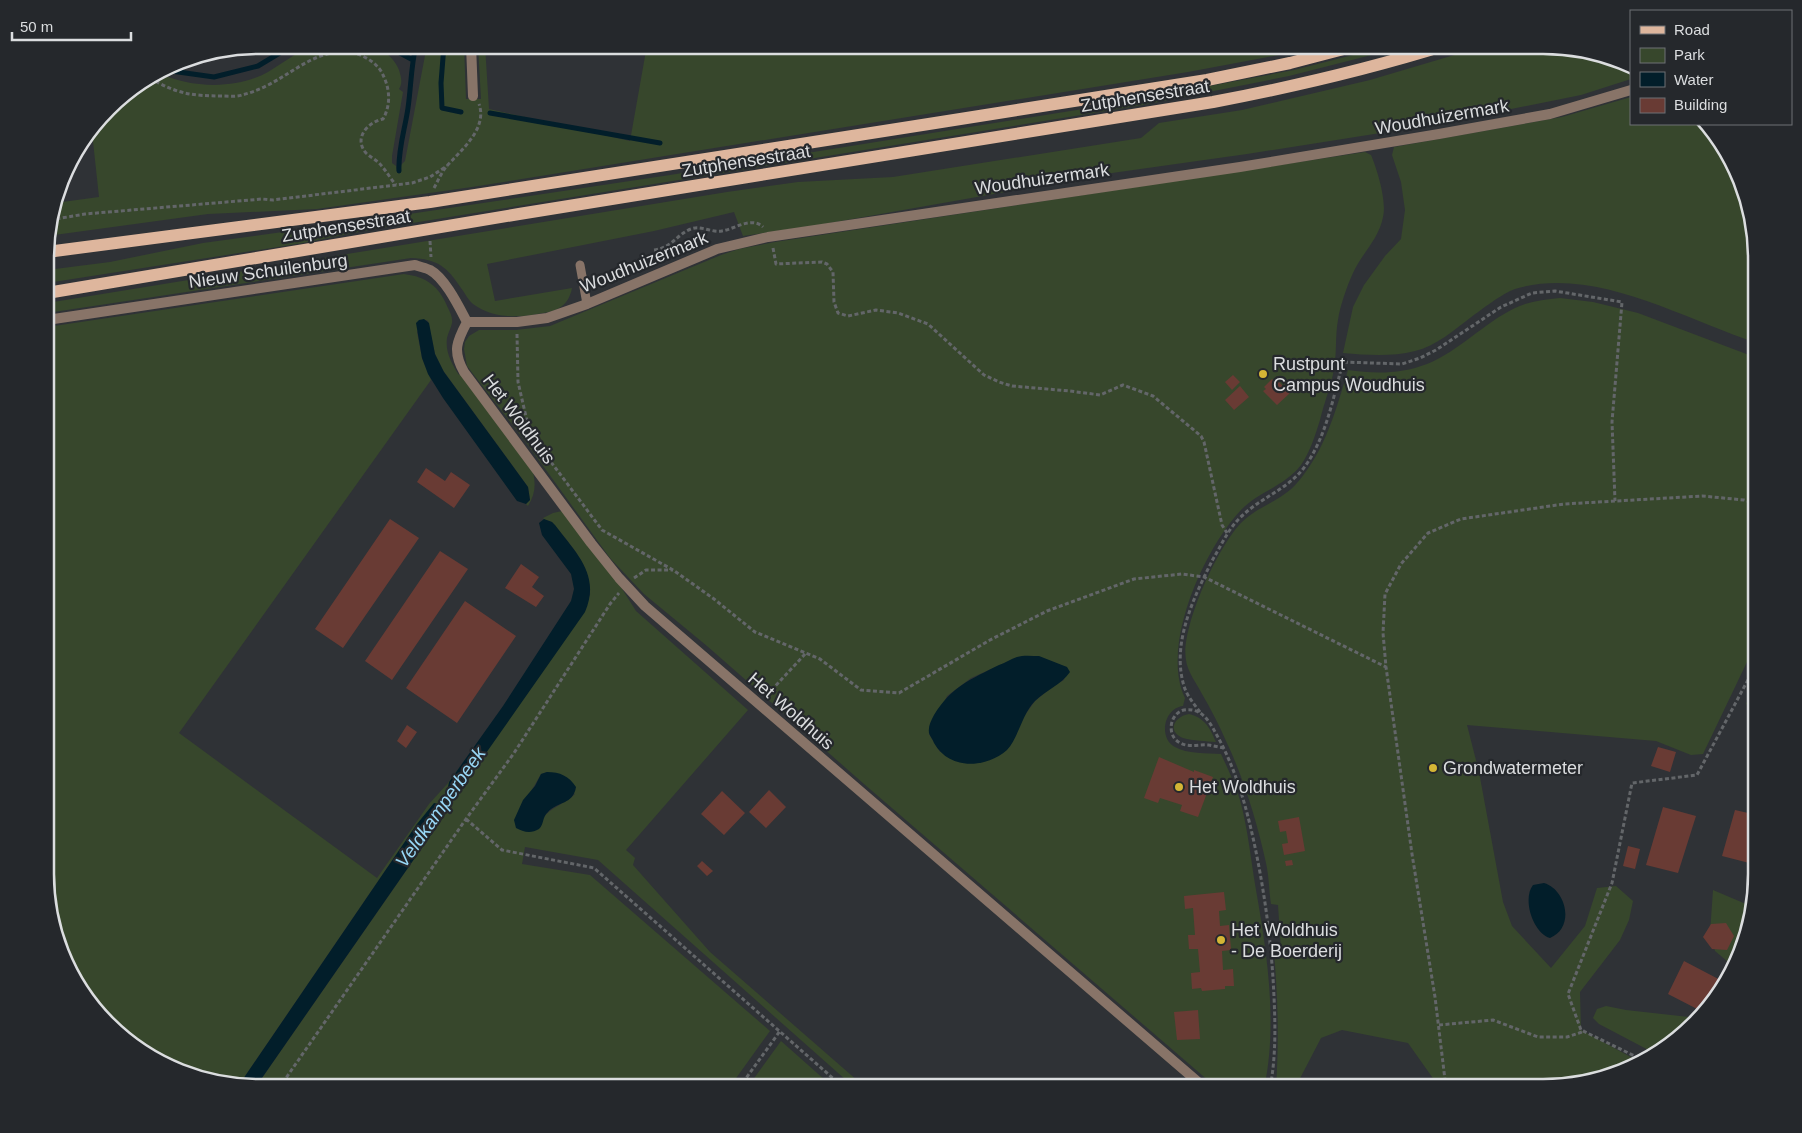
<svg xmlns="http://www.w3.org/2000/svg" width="1802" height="1133" font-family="Helvetica,sans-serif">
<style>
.green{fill:#37472c;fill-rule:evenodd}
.water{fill:#021e2a}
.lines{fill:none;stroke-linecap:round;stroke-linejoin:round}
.stream{stroke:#021e2a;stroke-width:5}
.building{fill:#693b34}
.path{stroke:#636669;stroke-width:3;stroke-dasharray:4 2.5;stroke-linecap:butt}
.service{stroke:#887468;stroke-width:9}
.minor{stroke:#887468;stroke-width:10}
.primary{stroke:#deb69d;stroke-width:12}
.poi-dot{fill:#d4b535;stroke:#25282c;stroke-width:2}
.labels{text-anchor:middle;stroke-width:4.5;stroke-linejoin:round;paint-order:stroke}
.street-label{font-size:18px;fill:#dbdddf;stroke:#25282c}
.poi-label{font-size:18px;fill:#dbdddf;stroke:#25282c;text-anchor:start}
.water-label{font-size:19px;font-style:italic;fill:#98d8f7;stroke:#25282c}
.rim{fill:none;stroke:#dbdddf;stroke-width:2.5}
</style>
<rect width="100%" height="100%" fill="#2f3236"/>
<path class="green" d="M311 45C327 45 356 42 370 45 382 47 395 59 399 70 401 77 403 83 399 89L403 92 392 156V163L396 166 397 171 401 170V165L405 161 427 45H464L466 99H481L478 45H485L489 109 630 141 647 45H1321L1279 55 1188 72 472 187 317 209 208 214 47 236 55 203 99 197 92 132 118 98 158 73C191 88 236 90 268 72 283 63 296 53 311 45Z
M1392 45H1404L1403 47 1289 76 1143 105 369 230 303 243 47 283V270L110 262 203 243 369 220 670 175 1114 104 1294 70Z
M1488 45H1543L1599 52 1631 67V79L1581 95 1431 125 1247 154 1112 173 824 224 743 236 734 212 654 231 487 264 495 301 572 288C569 304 559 311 543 313 519 318 493 319 473 304 468 300 465 293 461 288 447 267 438 259 411 258L47 313V303L727 192 798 182 893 177 1141 138 1159 123 1242 110 1370 80Z
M1631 97V124H1702L1728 152 1757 245V343C1683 319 1594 265 1515 289 1503 293 1481 310 1470 318 1454 330 1436 346 1415 351 1391 357 1367 355 1343 353L1353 307 1364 285 1385 256 1401 239 1405 210 1401 182 1392 155 1394 147 1562 117Z
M1365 152 1371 155C1377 169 1387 201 1383 217 1379 239 1362 253 1353 273 1347 286 1340 306 1338 320 1335 336 1337 353 1334 369 1331 386 1324 403 1320 420 1315 436 1310 452 1301 465 1285 486 1258 492 1241 510 1204 549 1160 646 1185 698L1183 706C1164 708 1158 738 1175 747 1187 754 1207 753 1221 754 1228 769 1235 784 1240 800 1248 829 1251 861 1256 890 1267 953 1278 1025 1264 1088H1217L864 784 707 646 644 594 610 558 522 437 467 366 464 349 465 342 469 336 479 330H516L550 326 721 255 739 249 775 242ZM1018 657 1067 667 1064 680 1052 687 1035 701 1022 719 940 752 929 734 947 696 971 678Z
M404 274C427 277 439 286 448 308 450 312 453 318 452 323 451 328 448 333 447 338 445 352 452 364 459 375L461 374 533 472C536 485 535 495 528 506L526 504 530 500 528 487 442 369 435 354 428 321 426 320 417 332 422 358 431 380 179 733 377 878 429 804 449 782 447 784 590 595C591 564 570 545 552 522L545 520 543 518 553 513 562 511 619 584 636 611 748 710 626 850 635 858 633 865 710 952 866 1088H855L598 860 525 847 522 864 590 875 770 1031 729 1088H255L444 816V810L417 824 239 1085 203 1081 140 1052 81 993 47 902V327ZM547 772 575 794C565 804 551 807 543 818L530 793 541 774Z
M1560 298 1593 302 1638 313 1757 358V641L1703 754 1691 755 1656 741 1467 725 1479 772 1503 902 1512 926 1551 968 1585 926 1597 888 1616 886 1633 901 1629 920 1620 940 1580 992 1581 1030 1640 1062 1557 1088H1437V1084L1408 1043 1342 1030 1321 1038 1295 1088H1276C1279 1042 1278 998 1274 953L1281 950 1278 905 1271 904C1269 891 1269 876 1266 863 1257 822 1244 779 1226 741 1219 725 1211 709 1202 694 1197 684 1187 671 1186 660 1180 628 1219 544 1242 522 1258 506 1283 500 1297 483 1325 451 1336 410 1348 370 1375 374 1401 374 1427 364 1459 351 1484 323 1515 308 1529 301 1544 300 1560 298Z
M1757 682V710L1746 704Z
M1189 714C1205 718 1210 728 1216 742 1206 741 1193 741 1183 738 1166 731 1175 716 1189 714Z
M1713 890 1753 907 1746 943 1734 967 1715 951 1710 933Z
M1606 1006 1626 1010 1689 1017 1693 1019 1656 1054 1599 1024 1593 1018 1597 1009Z
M781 1041 834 1088H747Z"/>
<path class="water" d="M424 319 429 323 435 354 444 372 528 487 530 500 526 504 517 501 443 398 428 374 422 358 416 323 419 320Z
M544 519 552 522 555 525C576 553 601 575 585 612L458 793 452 795 447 792 449 782 503 706 571 601 574 589 571 574 542 535 539 523Z
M1039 656 1067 667 1070 672C1061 685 1046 690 1035 701 1022 714 1018 739 1007 750 985 769 949 770 934 743 933 740 930 736 929 733 928 726 931 721 934 715 951 687 971 679 999 665 1005 663 1011 659 1017 657 1023 655 1032 656 1039 656Z
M547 772C560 772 569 776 576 787 573 805 558 801 548 812 542 817 544 825 539 829 531 834 523 832 516 828L514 820 523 800 535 786 541 774Z
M434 803C441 804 446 809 444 816L255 1088 239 1085 417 824Z
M1544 883C1567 890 1575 928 1550 938 1533 933 1522 899 1533 885Z"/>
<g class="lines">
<path class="stream" d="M385 45 413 60
M444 45 441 83 442 108 461 112
M164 70 214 77 258 66 293 45
M490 113 660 143
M399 171C398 149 405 129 408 108 411 87 411 66 416 45
M437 812 454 788"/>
</g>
<path class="building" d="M1233 375 1240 382 1232 390 1225 382Z
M1272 379 1274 381 1276 379 1290 393 1277 405 1263 391 1266 389 1264 387Z
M1240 386 1249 397 1234 410 1225 400Z
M426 468 445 481 451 472 470 485 454 508 417 482Z
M390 519 419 538 343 648 315 629Z
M440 551 468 569 392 680 365 661Z
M521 564 539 577 532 587 544 596 536 607 505 588Z
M465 601 516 636 457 723 406 688Z
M407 725 417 732 406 748 397 741Z
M1658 747 1676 752 1670 772 1651 766Z
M1159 757 1194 772V770L1213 777 1198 817 1180 811 1182 805 1160 798 1158 803 1144 798Z
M769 790 786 807 766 828 749 812Z
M722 791 745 813 724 835 701 814Z
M1663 807 1696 816 1678 873 1646 865Z
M1735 810 1757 815V865L1722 856Z
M1299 817 1305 851 1284 855 1282 844 1288 843 1286 831 1280 832 1278 821Z
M1628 846 1640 849 1635 869 1623 866Z
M1292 860 1293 865 1286 866 1285 861Z
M702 861 713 871 707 876 697 866Z
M1224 892 1226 910 1219 911 1220 926 1229 925 1231 950 1222 951 1223 970 1233 969 1234 986H1225V989L1202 991 1201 988 1192 989 1191 973 1200 972 1198 949H1189L1188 935H1195L1193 908 1185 909 1184 896Z
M1726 923 1734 936 1727 950 1712 949 1703 937 1711 924Z
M1684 961 1726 983 1721 993 1701 1011 1668 994Z
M1198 1010 1200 1039 1177 1040 1174 1012Z"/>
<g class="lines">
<path class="path" d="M150 78C177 94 192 96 223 96 228 96 236 97 242 95 250 93 258 90 266 86 297 71 320 45 357 54 367 57 379 65 383 75 390 89 391 105 383 119 368 122 353 138 366 153 370 157 375 159 379 163 385 169 390 178 396 185
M434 188C438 181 441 173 446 167 460 151 488 129 479 104
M50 220 85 214 262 199 273 200 412 183 430 177 447 166
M430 241 431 257
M773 248 776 264 822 262 827 264 833 272 834 302 838 313 848 316 876 310 898 313 928 324 984 375 999 382 1012 386 1070 391 1100 395 1123 385 1153 396 1201 436 1204 442 1222 525 1227 533
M654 250C672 248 677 234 691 229 701 225 712 233 722 231 735 229 751 216 763 227
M517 334 518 382 530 434 602 530 673 570 714 599 755 632 820 659 861 690 899 693 990 640 1047 611 1134 579 1182 574 1204 577 1386 667
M634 578 646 570H673
M767 695 806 653
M1200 712C1194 704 1187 696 1184 686 1171 643 1194 597 1213 559 1222 544 1229 527 1243 515 1261 498 1287 489 1303 469 1326 439 1333 398 1343 362L1402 364 1420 358 1436 350 1501 307 1532 293 1555 291 1622 302 1612 422 1615 501
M1224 748C1219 747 1214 746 1209 745 1197 744 1186 749 1176 740 1167 731 1171 713 1184 710 1204 707 1211 725 1219 739 1237 773 1247 809 1255 847 1264 890 1270 933 1273 978 1275 1014 1277 1052 1270 1088
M466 819 502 850 594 868 844 1088
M1439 1025 1493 1020 1538 1037H1567L1585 1031
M1645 1061 1581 1030 1568 994 1612 883 1632 783 1697 775 1757 663
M279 1088 466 819 514 753 610 604 619 593
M739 1088 780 1031
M1446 1088 1435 997 1412 854 1386 667 1383 633 1385 594 1401 564 1428 533 1461 519 1564 504 1702 496 1744 500 1751 502 1757 506"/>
<path class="service" d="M580 265 587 304"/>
<path class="minor" d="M471 45 473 96
M47 320 415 265C420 267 426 268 430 270 445 278 459 307 467 322
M467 322H517L547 318 587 304 717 249 768 237 1240 167 1439 134 1550 114 1631 90
M467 322C457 341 452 351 464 372L591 543 619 578 645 606 1205 1088"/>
<path class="primary" d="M47 252 430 202 935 123 1207 80 1290 63 1359 45
M47 293 519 214 1213 102C1292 87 1369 69 1446 45"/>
</g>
<g class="poi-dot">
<circle cx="1263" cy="374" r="5"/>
<circle cx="1433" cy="768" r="5"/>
<circle cx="1179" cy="787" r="5"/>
<circle cx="1221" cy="940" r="5"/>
</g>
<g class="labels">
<g class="street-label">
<text transform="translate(1145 96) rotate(-9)" y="6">Zutphensestraat</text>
<text transform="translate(1442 117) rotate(-10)" y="6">Woudhuizermark</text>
<text transform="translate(746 161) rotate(-9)" y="6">Zutphensestraat</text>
<text transform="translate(1042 179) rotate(-8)" y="6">Woudhuizermark</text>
<text transform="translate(346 226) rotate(-9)" y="6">Zutphensestraat</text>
<text transform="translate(644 262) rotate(-22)" y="6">Woudhuizermark</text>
<text transform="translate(268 271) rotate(-8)" y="6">Nieuw Schuilenburg</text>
<text transform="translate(519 419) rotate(53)" y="6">Het Woldhuis</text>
<text transform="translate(791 711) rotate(41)" y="6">Het Woldhuis</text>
</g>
<g class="poi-label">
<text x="1273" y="370">Rustpunt<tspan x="1273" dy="21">Campus Woudhuis</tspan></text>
<text x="1443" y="774">Grondwatermeter</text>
<text x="1189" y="793">Het Woldhuis</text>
<text x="1231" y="936">Het Woldhuis<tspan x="1231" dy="21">- De Boerderij</tspan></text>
</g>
<g class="water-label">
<text transform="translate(440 807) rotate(-55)" y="7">Veldkamperbeek</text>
</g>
</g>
<path d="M0 0H1802V1133H0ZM259 54H1543A205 205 0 0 1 1748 259V874A205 205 0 0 1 1543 1079H259A205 205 0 0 1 54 874V259A205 205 0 0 1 259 54Z" fill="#25282c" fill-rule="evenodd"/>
<path class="rim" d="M259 54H1543A205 205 0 0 1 1748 259V874A205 205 0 0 1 1543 1079H259A205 205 0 0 1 54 874V259A205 205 0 0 1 259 54Z"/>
<rect x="1630" y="10" width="162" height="115" fill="#25282c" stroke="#6e7074"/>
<rect x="1640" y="26" width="25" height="8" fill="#deb69d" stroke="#6e7074"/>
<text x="1674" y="35" font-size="15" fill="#dbdddf">Road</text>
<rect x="1640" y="48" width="25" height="15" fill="#37472c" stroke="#6e7074"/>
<text x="1674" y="60" font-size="15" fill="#dbdddf">Park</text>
<rect x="1640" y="72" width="25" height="15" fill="#021e2a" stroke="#6e7074"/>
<text x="1674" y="85" font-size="15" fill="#dbdddf">Water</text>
<rect x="1640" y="98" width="25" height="15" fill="#693b34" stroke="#6e7074"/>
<text x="1674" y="110" font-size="15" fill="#dbdddf">Building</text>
<path d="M12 32v8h119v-8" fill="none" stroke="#dbdddf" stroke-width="2.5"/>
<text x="20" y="32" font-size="15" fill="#dbdddf" stroke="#25282c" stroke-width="4" paint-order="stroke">50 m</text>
</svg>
